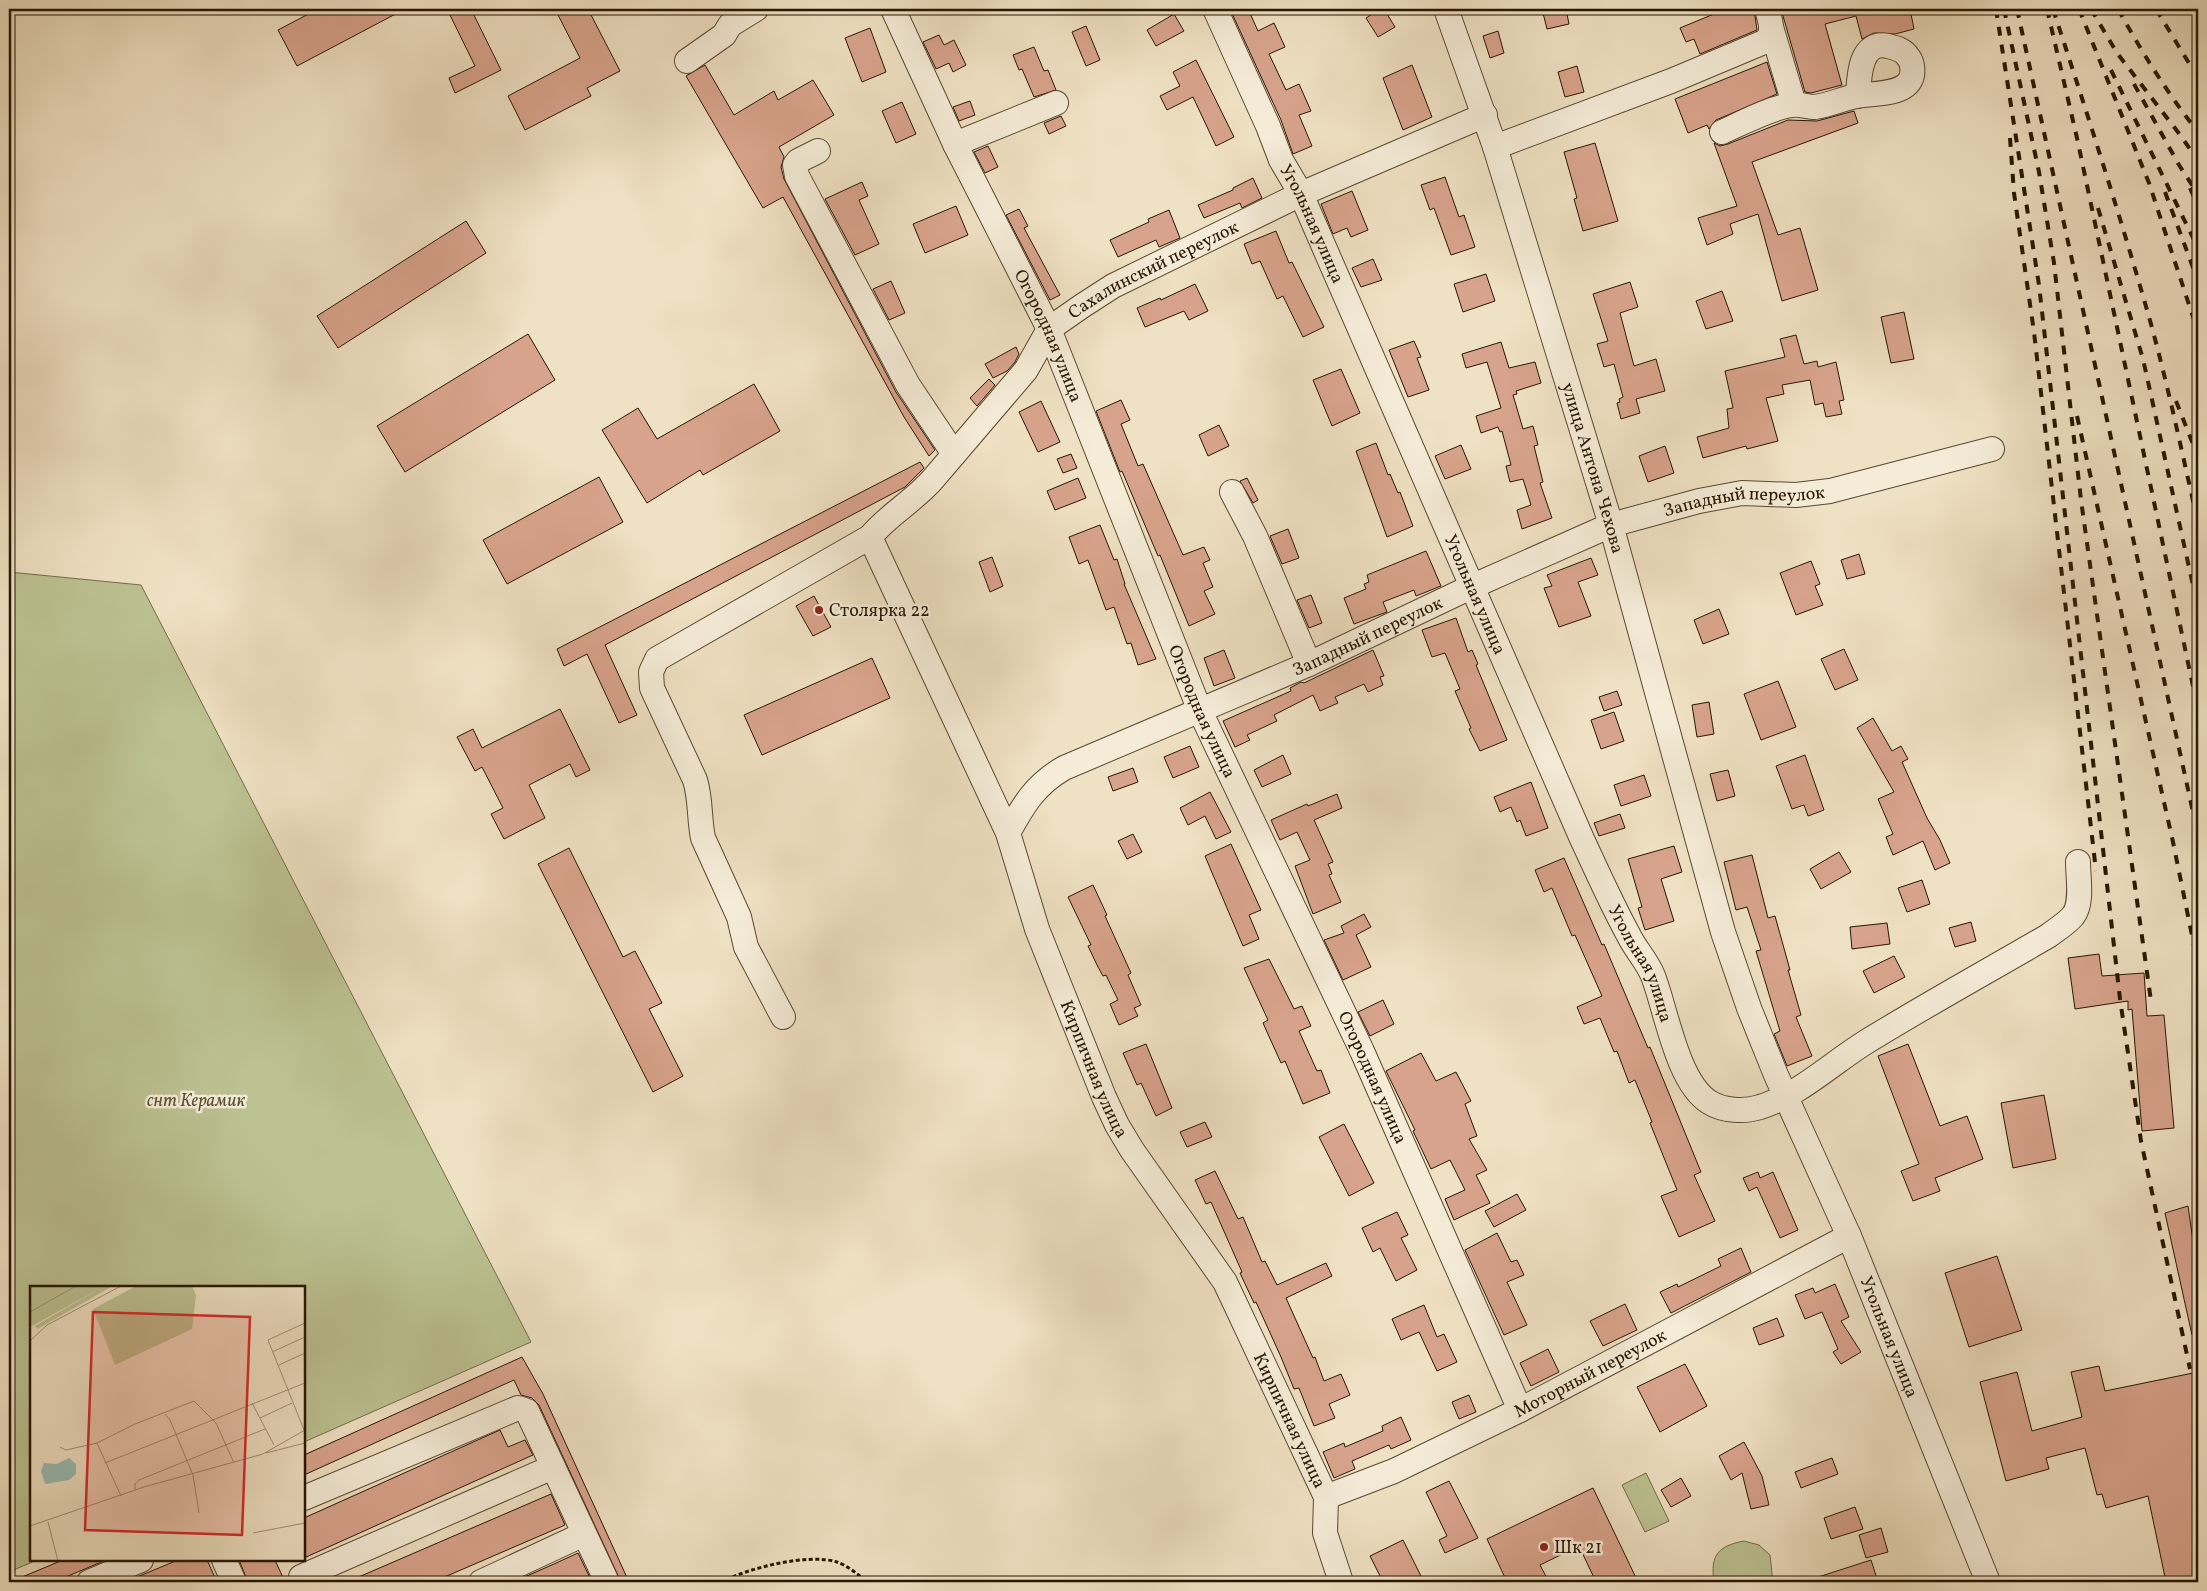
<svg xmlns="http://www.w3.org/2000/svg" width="2207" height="1591" font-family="Vollkorn,serif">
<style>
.green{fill:#bcc292;stroke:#726c49}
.building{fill:#d8a38c;stroke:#271600}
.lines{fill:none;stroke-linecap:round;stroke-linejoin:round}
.minor-casing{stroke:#594931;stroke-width:26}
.path{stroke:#271600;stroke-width:3;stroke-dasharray:4 2.5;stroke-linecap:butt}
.minor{stroke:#f5ecd8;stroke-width:24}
.rail{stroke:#271600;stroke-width:4;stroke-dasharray:9 9;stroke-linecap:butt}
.poi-dot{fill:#8f2418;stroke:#f5ecd8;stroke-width:2}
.labels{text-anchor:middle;stroke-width:5;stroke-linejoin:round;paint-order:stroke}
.street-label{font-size:18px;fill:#271600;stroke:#f5ecd8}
.poi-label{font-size:18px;fill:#271600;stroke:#f5ecd8;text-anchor:start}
.park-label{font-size:18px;font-style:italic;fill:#5b5233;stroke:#f5ecd8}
.inset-road{fill:none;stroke:#9f9075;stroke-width:1}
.view{fill:#d62828;fill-opacity:0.15;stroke:#d62828;stroke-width:2.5}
.inset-edge{fill:none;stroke:#271600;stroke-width:2.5}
</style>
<rect width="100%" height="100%" fill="#efe1c3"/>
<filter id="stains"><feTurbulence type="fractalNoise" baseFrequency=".004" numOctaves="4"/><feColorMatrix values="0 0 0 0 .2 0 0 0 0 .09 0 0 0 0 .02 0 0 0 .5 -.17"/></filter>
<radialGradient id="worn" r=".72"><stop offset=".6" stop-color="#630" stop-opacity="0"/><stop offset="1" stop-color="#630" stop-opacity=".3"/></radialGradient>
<path class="green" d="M9 572 141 585 531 1342 304 1442V1287H31V1560H37L9 1572Z
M1646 1473 1669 1521 1645 1532 1622 1485Z
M1744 1541 1759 1545 1770 1555 1773 1582H1714C1710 1555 1718 1546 1744 1541Z"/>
<path class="building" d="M318 9H405L297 66 278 30Z
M447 9H471L501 70 455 93 449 78 475 66Z
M555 9H588L620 71 587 88 591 96 525 130 508 96 580 58Z
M1230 9H1248L1258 31 1274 23 1285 47 1269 54 1286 90 1299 84 1311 111 1299 115 1312 146 1293 154 1281 120Z
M1380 9H1384L1395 27 1378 37 1366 18Z
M1542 9H1566L1569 24 1547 29Z
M1726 9H1754L1757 30 1700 54 1694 39 1686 42 1680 28Z
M1781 9H1910L1914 29 1895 34 1874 33 1862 39 1856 16 1825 24 1842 85 1811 93 1805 92Z
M1174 14 1184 31 1156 46 1147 30Z
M1086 26 1100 60 1086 66 1072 32Z
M870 28 886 72 862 82 845 38Z
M1498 31 1504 53 1490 58 1483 36Z
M939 35 944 45 954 40 966 65 953 72 949 63 936 69 923 42Z
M1034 47 1044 71 1048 70 1056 90 1034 97 1022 69 1019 70 1013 55Z
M1196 60 1234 137 1216 146 1193 97 1167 110 1160 96 1180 86 1173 72Z
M1767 62 1777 94 1716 120 1709 129 1707 125 1688 133 1675 99Z
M705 65 734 115 774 91 778 100 813 80 834 115 779 147 784 157 781 167 784 179 896 392 935 450 929 456 904 417 783 197 763 208 686 76Z
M1412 65 1432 117 1403 130 1383 78Z
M1577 66 1584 92 1565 97 1558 72Z
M970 101 975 115 959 121 953 107Z
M902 102 916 134 896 143 882 111Z
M1854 111 1858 123 1752 162 1778 235 1800 228 1818 290 1782 301 1758 214 1730 224 1733 234 1707 245 1698 218 1737 206 1714 143 1720 146 1728 144 1788 120 1817 121Z
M1061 116 1066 126 1049 134 1044 123Z
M1595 143 1618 221 1583 231 1574 199 1577 198 1564 152Z
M988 146 998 167 985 173 974 152Z
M1445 177 1459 217 1464 215 1475 247 1451 255 1434 208 1430 210 1421 185Z
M1253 178 1262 198 1242 208 1240 203 1204 218 1198 205 1233 190V188Z
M862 182 868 196 859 200 879 244 855 255 825 199Z
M1352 191 1368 230 1351 237 1347 228 1333 234 1321 204Z
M956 206 968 235 925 253 913 224Z
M1019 209 1028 226 1024 228 1060 295 1050 300 1006 215Z
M1169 210 1180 238 1159 247 1156 240 1118 257 1110 240 1149 222 1148 219Z
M466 221 486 253 338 348 317 316Z
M1276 231 1289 263 1292 262 1324 327 1303 337 1283 296 1277 299 1260 261 1252 264 1244 244Z
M1373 259 1382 280 1361 287 1352 268Z
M1486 274 1495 301 1463 312 1454 284Z
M891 281 905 313 889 320 873 289Z
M1630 282 1638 307 1620 313 1634 366 1656 359 1665 391 1636 399 1640 413 1621 419 1617 403 1620 402 1619 399 1623 397 1614 364 1604 367 1597 344 1608 341 1593 294Z
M1195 284 1208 311 1189 320 1184 311 1145 327 1137 308 1160 298 1161 300Z
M1722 291 1733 321 1706 329 1696 301Z
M1904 312 1914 359 1891 363 1881 317Z
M528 334 555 380 405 472 377 426Z
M1796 335 1804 364 1817 361 1818 367 1836 362 1844 400 1839 401 1842 414 1826 417 1823 403 1815 405 1810 380 1782 385 1784 394 1766 398 1778 441 1747 449 1746 446 1703 458 1697 437 1729 428 1727 409 1733 408 1725 371 1785 357 1780 339Z
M1414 341 1421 357 1417 358 1429 390 1408 397 1389 350Z
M1501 342 1509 368 1535 362 1541 383 1516 391 1517 394 1513 395 1523 429 1533 426 1538 445 1534 446 1543 482 1540 483 1552 518 1522 529 1517 510 1531 505 1523 479 1510 482 1506 466 1511 465 1502 431 1500 432 1498 427 1481 433 1476 416 1501 408 1487 362 1466 368 1462 354Z
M1016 347 1019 354 1015 362 1007 371 993 378 985 364Z
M1341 369 1360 413 1332 426 1313 380Z
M989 379 995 385 977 406 970 398Z
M754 384 780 431 703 475 700 470 647 503 602 430 638 408 657 439Z
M1121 400 1130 420 1121 424 1138 466 1143 464 1183 555 1204 547 1210 560 1203 563 1213 587 1204 591 1215 614 1189 626 1160 555 1158 556 1122 471 1120 472 1096 411Z
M1041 401 1060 442 1038 452 1019 412Z
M1219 425 1229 446 1208 456 1199 435Z
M1376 443 1388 475 1390 474 1398 493 1400 492 1413 526 1387 537 1356 451Z
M1461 445 1471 469 1445 479 1435 456Z
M1665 446 1674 473 1648 482 1639 456Z
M1071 454 1077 468 1063 473 1057 459Z
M920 462 924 468 905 487 605 645 637 715 619 723 587 654 564 666 557 649Z
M599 477 623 522 507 584 483 540Z
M1078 478 1086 498 1055 510 1047 491Z
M1247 478 1258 500 1253 503 1240 481Z
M1100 525 1114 560 1117 559 1125 584H1124L1156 659 1138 665 1131 643 1127 644 1114 607 1106 610 1088 560 1079 564 1069 537Z
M1288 529 1299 558 1282 564 1270 536Z
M1426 551 1441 586 1416 596 1414 590 1383 602 1387 612 1354 624 1344 598 1366 589 1364 584 1369 582 1367 575Z
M1859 554 1865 574 1847 579 1841 560Z
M992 557 1003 586 990 592 979 562Z
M1591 558 1598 575 1578 582 1591 616 1559 627 1544 588 1552 586 1547 575Z
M1811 561 1820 584 1815 586 1823 605 1796 615 1780 573Z
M1311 595 1322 623 1309 628 1297 600Z
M814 596 831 627 813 636 796 606Z
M1719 609 1729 634 1703 644 1694 620Z
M1456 618 1468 652 1472 650 1478 664 1476 665 1507 740 1480 751 1469 729 1471 728 1455 691 1460 689 1445 653 1432 657 1422 630Z
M1844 649 1858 680 1835 690 1821 659Z
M1224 650 1235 678 1214 686 1204 658Z
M1373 650 1384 676 1380 677 1383 685 1368 692 1364 684 1335 697 1338 703 1320 711 1313 695 1274 715 1277 721 1247 735 1250 740 1235 747 1223 721 1291 691 1290 688 1301 682 1304 683Z
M872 658 890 698 762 755 744 715Z
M1778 681 1796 727 1761 740 1744 694Z
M1617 691 1622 705 1604 711 1599 697Z
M1709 702 1714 734 1697 737 1692 705Z
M560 709 590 770 576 777 570 764 529 785 545 818 504 839 491 814 503 808 482 767 475 771 457 737 473 729 482 748Z
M1614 712 1624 741 1601 749 1591 720Z
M1873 718 1892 751 1901 746 1908 759 1902 762 1927 818 1940 840 1950 863 1935 870 1923 841 1893 855 1886 837 1893 834 1878 799 1894 792 1857 728Z
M1190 746 1199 767 1173 778 1164 757Z
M1283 755 1291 774 1262 787 1254 770Z
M1805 755 1824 810 1808 816 1804 805 1792 809 1776 766Z
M1133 768 1138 782 1113 791 1108 777Z
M1728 770 1735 796 1717 801 1710 774Z
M1644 775 1651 796 1621 806 1614 785Z
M1531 782 1548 828 1526 836 1520 820 1517 822 1511 807 1500 812 1494 797Z
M1210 792 1231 832 1216 839 1205 816 1188 825 1180 808Z
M1337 794 1342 808 1314 820 1333 862 1328 864 1332 874 1329 875 1341 902 1313 914 1295 866 1310 860 1297 832 1280 840 1271 820 1307 804 1308 806Z
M1620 814 1625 828 1599 836 1594 823Z
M1133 834 1142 852 1127 859 1118 841Z
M1231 844 1261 910 1249 915 1259 939 1243 946 1205 856Z
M1674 846 1682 872 1661 879 1674 921 1645 930 1638 908 1642 907 1628 859Z
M569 848 623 957 635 951 662 1003 649 1009 683 1076 653 1092 538 864Z
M1839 852 1851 872 1821 889 1810 869Z
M1752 855 1768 918 1775 916 1790 970H1788L1801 1015 1796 1017 1812 1056 1787 1066 1774 1034 1780 1031 1756 951 1761 950 1747 907 1736 910 1724 862Z
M1564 858 1602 945 1604 944 1648 1048 1650 1047 1701 1172 1694 1175 1715 1221 1679 1237 1661 1196 1677 1190 1650 1123 1652 1122 1635 1080 1629 1083 1617 1051 1614 1052 1600 1018 1584 1024 1577 1007 1602 996 1575 935 1572 936 1552 888 1544 892 1535 870Z
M1922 880 1930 904 1907 912 1898 888Z
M1093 885 1107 915 1105 916 1131 973 1128 975 1141 1005 1134 1008 1138 1016 1119 1025 1110 1004 1118 1000 1106 975 1103 976 1098 967 1088 946 1091 945 1068 897Z
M1364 914 1371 927 1356 935 1371 967 1343 980 1324 940 1344 933 1341 926Z
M1971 922 1976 941 1955 947 1949 928Z
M1887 923 1890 944 1852 949 1850 927Z
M2099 954 2102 976 2144 973 2147 1016 2164 1015 2174 1128 2142 1131 2132 1009 2128 1010V1001L2075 1009 2068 958Z
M1894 956 1905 977 1874 993 1863 971Z
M1269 959 1294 1009 1302 1006 1311 1026 1299 1031 1317 1071 1321 1070 1330 1093 1303 1104 1285 1061 1281 1063 1263 1023 1268 1020 1244 968Z
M1383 1000 1394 1024 1370 1036 1358 1012Z
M1146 1044 1172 1108 1156 1116 1141 1083 1137 1085 1123 1053Z
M1908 1044 1940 1126 1967 1116 1983 1159 1935 1178 1940 1191 1913 1201 1901 1171 1919 1164 1878 1056Z
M1421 1053 1436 1081 1456 1072 1471 1101 1465 1104 1477 1136 1469 1139 1487 1170 1476 1175 1490 1203 1454 1220 1445 1199 1465 1190 1450 1160 1431 1169 1413 1131 1415 1130 1386 1071Z
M2044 1095 2056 1159 2013 1168 2001 1103Z
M1205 1122 1212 1137 1187 1147 1180 1132Z
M1344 1124 1374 1183 1349 1196 1319 1137Z
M1215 1171 1238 1219 1243 1217 1262 1262 1265 1261 1277 1285 1326 1263 1332 1276 1286 1298 1313 1358 1315 1357 1324 1381 1341 1374 1350 1395 1329 1404 1335 1418 1314 1426 1299 1388 1294 1389 1281 1357 1256 1302 1254 1303 1240 1273 1242 1272 1211 1202 1206 1204 1195 1180Z
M1758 1172 1760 1178 1773 1172 1798 1230 1780 1238 1757 1187 1749 1191 1743 1178Z
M1517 1194 1526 1210 1494 1227 1485 1211Z
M2188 1206 2194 1248H2198V1334L2192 1335 2165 1213Z
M1397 1212 1408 1235 1401 1238 1417 1270 1396 1281 1380 1248 1373 1252 1362 1228Z
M1497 1233 1511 1262 1517 1260 1524 1275 1507 1282 1527 1325 1504 1335 1465 1250Z
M1741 1248 1751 1272 1671 1313 1660 1292 1677 1284 1678 1287 1721 1266 1718 1259Z
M1997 1256 2022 1330 1969 1347 1945 1273Z
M1835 1284 1849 1317 1841 1321 1861 1352 1841 1364 1833 1352 1838 1349 1822 1312 1805 1319 1795 1295 1813 1288 1815 1293Z
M1625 1304 1637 1330 1603 1346 1590 1321Z
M1424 1305 1437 1337 1444 1334 1457 1362 1437 1371 1419 1332 1401 1340 1392 1319Z
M1777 1318 1784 1336 1759 1345 1753 1328Z
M1548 1349 1559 1372 1531 1386 1520 1363Z
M522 1357 543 1394 629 1582H621L539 1405 532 1398 521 1395 514 1380 304 1475V1455Z
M1685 1364 1707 1406 1660 1432 1637 1387Z
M2099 1366 2105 1391 2198 1372V1582H2166L2148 1496 2106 1508 2102 1494 2097 1495 2085 1448 2046 1458 2049 1469 2006 1481 1980 1382 2017 1372 2032 1431 2082 1417 2071 1372Z
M1469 1395 1476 1412 1459 1419 1452 1402Z
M1401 1417 1411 1440 1391 1449 1389 1445 1352 1461 1355 1469 1334 1478 1323 1452 1344 1443 1345 1447 1383 1431 1382 1426Z
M500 1430 508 1447 525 1440 533 1455 304 1558V1518Z
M1744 1442 1762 1476 1769 1505 1751 1509 1742 1473 1731 1480 1719 1456Z
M1832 1458 1838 1474 1801 1488 1795 1472Z
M1681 1478 1691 1496 1671 1507 1661 1490Z
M1449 1481 1478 1538 1445 1553 1439 1540 1447 1536 1426 1492Z
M1593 1488 1638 1582H1596L1579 1546 1540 1565 1549 1582H1507L1487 1539Z
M551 1494 565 1525 433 1582H347Z
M1855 1507 1863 1529 1831 1539 1824 1518Z
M1881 1528 1888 1552 1866 1558 1859 1535Z
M1403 1540 1424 1582H1383L1370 1556Z
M578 1553 592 1582H513L554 1564Z
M63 1560H106L54 1582H10Z
M178 1560H207L217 1582H125Z
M239 1560H275L285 1582H248Z
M1871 1560 1878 1582H1813L1812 1579Z"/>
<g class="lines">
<defs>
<g id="minor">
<path id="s1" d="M893 9 955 144 1049 329 1200 711 1362 1051 1520 1410"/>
<path id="s2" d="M1215 9 1268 126 1281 160 1301 194 1582 839C1597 871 1611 903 1628 934 1635 949 1647 961 1653 976 1666 1009 1677 1082 1709 1102 1723 1111 1745 1112 1760 1107 1799 1095 1832 1063 1866 1042 1926 1005 1988 971 2048 936 2056 930 2066 924 2073 916 2083 903 2078 878 2078 862"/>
<path id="s3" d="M1446 9 1495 147 1611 525 1723 932 1749 1008 1776 1075 1849 1236 1988 1582"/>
<path d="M1771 27 1794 104"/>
<path d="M687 61 724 35 730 25 756 9"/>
<path d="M1722 132C1740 124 1774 106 1793 105 1800 104 1808 107 1815 107 1829 105 1842 99 1856 96 1872 93 1908 96 1912 75 1913 69 1912 61 1908 57 1904 50 1896 48 1888 46 1860 40 1859 76 1858 96"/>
<path d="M955 144 1056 103"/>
<path d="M1495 147 1671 81 1764 42C1776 34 1770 21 1767 9"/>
<path d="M818 151 798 161 795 165 797 176 908 385 954 454"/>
<path d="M1232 492 1255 536 1309 664"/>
<path id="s4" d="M870 537 1008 833 1037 929 1104 1097 1117 1125 1132 1150 1225 1282 1326 1497 1325 1533 1341 1582"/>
<path id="s5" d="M1008 833C1024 804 1035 785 1064 768L1309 664 1471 587 1611 525 1699 501 1742 493 1796 495 1830 491 1992 449"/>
<path id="s6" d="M783 1017 746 947 739 917 703 838C699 819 701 799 695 780L652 688 651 672 657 659 870 537C888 515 914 501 933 479L1026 370 1049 329 1082 306 1113 286 1301 194 1485 115"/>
<path id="s7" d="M1326 1497 1394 1471 1520 1410 1849 1236"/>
<path d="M304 1498 518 1408 527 1411 607 1582"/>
<path d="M224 1560 234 1582"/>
<path d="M301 1577 553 1467"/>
<path d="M89 1582 141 1560"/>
<path d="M481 1582 584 1534"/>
</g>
</defs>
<use href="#minor" class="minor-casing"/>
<path class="path" d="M721 1582C749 1568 807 1553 837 1562 846 1565 860 1575 866 1582"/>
<use href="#minor" class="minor"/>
<path class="rail" d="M1996 9 2039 285 2120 999 2141 1141 2190 1369
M2004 9 2039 172 2054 263 2081 500 2151 1001
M2017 9 2198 835
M2047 9 2077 138 2198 710
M2053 9C2087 113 2121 218 2151 324 2169 390 2183 457 2198 523
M2079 9 2149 183 2198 332
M2091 9 2117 53 2181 136 2198 161
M2118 9C2142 52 2167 93 2198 132
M2156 9 2198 78
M2111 70 2198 248
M2134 84 2179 165 2198 194
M2010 138 2014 193 2034 332 2096 871
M2190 188 2198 206
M2165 192 2198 281
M2098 208 2143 359 2198 608
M2176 401 2198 457
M2077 416 2173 842 2198 965"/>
</g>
<g class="poi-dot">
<circle cx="819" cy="610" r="5"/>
<circle cx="1544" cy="1547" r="5"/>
</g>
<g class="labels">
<g class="street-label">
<text dy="6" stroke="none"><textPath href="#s2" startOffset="236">Угольная улица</textPath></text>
<text dy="6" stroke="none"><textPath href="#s6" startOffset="1029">Сахалинский переулок</textPath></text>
<text dy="6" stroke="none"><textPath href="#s1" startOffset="362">Огородная улица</textPath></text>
<text dy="6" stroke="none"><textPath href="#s3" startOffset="482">улица Антона Чехова</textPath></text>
<text dy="6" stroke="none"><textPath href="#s5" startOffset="822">Западный переулок</textPath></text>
<text dy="6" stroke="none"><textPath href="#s2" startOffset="641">Угольная улица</textPath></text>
<text dy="6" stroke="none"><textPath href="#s5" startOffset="418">Западный переулок</textPath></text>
<text dy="6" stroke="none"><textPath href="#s1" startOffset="768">Огородная улица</textPath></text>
<text dy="6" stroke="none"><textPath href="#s2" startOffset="1046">Угольная улица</textPath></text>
<text dy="6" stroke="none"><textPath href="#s4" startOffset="578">Кирпичная улица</textPath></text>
<text dy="6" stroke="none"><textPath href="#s1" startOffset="1172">Огородная улица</textPath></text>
<text dy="6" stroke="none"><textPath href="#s3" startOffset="1402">Угольная улица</textPath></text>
<text dy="6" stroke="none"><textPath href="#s7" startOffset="292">Моторный переулок</textPath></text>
<text dy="6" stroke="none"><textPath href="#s4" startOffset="982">Кирпичная улица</textPath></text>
</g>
<g class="poi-label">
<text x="829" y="616">Столярка 22</text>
<text x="1554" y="1553">Шк 21</text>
</g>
<g class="park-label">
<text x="196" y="1106">снт Керамик</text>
</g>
</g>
<g transform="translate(30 1286)">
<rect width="275" height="275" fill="#efe1c3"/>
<path d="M0 0H81V1L7 43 5 40 73 1 0 41ZM106 0H162L166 9 162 43 85 79 63 23Z" fill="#bcc292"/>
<path d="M39 172 46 178V188L39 194 15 198 11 185 14 177 27 178Z" fill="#9abdb5"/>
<path class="inset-road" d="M0 26 46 0M0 55 17 39 91 0M242 66 275 51M249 79 275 67M222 117 244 159M135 128 140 134 163 189 169 227M230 132 262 117M274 144 238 54 275 37M67 157 91 210M30 161 36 164 67 157 105 138 164 115 186 137 204 177M236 167 275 157M75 177 275 97M105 204V198L109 194 235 143M18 236 28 275M0 240 114 201 233 168 275 144M223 247 275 237"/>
<path class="view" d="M63 26 220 31 212 249 55 244Z"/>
<rect width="275" height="275" class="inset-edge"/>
</g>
<rect width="2207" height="1591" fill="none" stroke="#efe1c3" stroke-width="30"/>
<rect x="10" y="10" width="2187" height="1571" fill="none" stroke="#271600" stroke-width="2.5"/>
<rect x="15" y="15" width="2177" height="1561" fill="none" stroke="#271600"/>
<rect width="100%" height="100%" filter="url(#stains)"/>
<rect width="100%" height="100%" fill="url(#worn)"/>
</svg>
